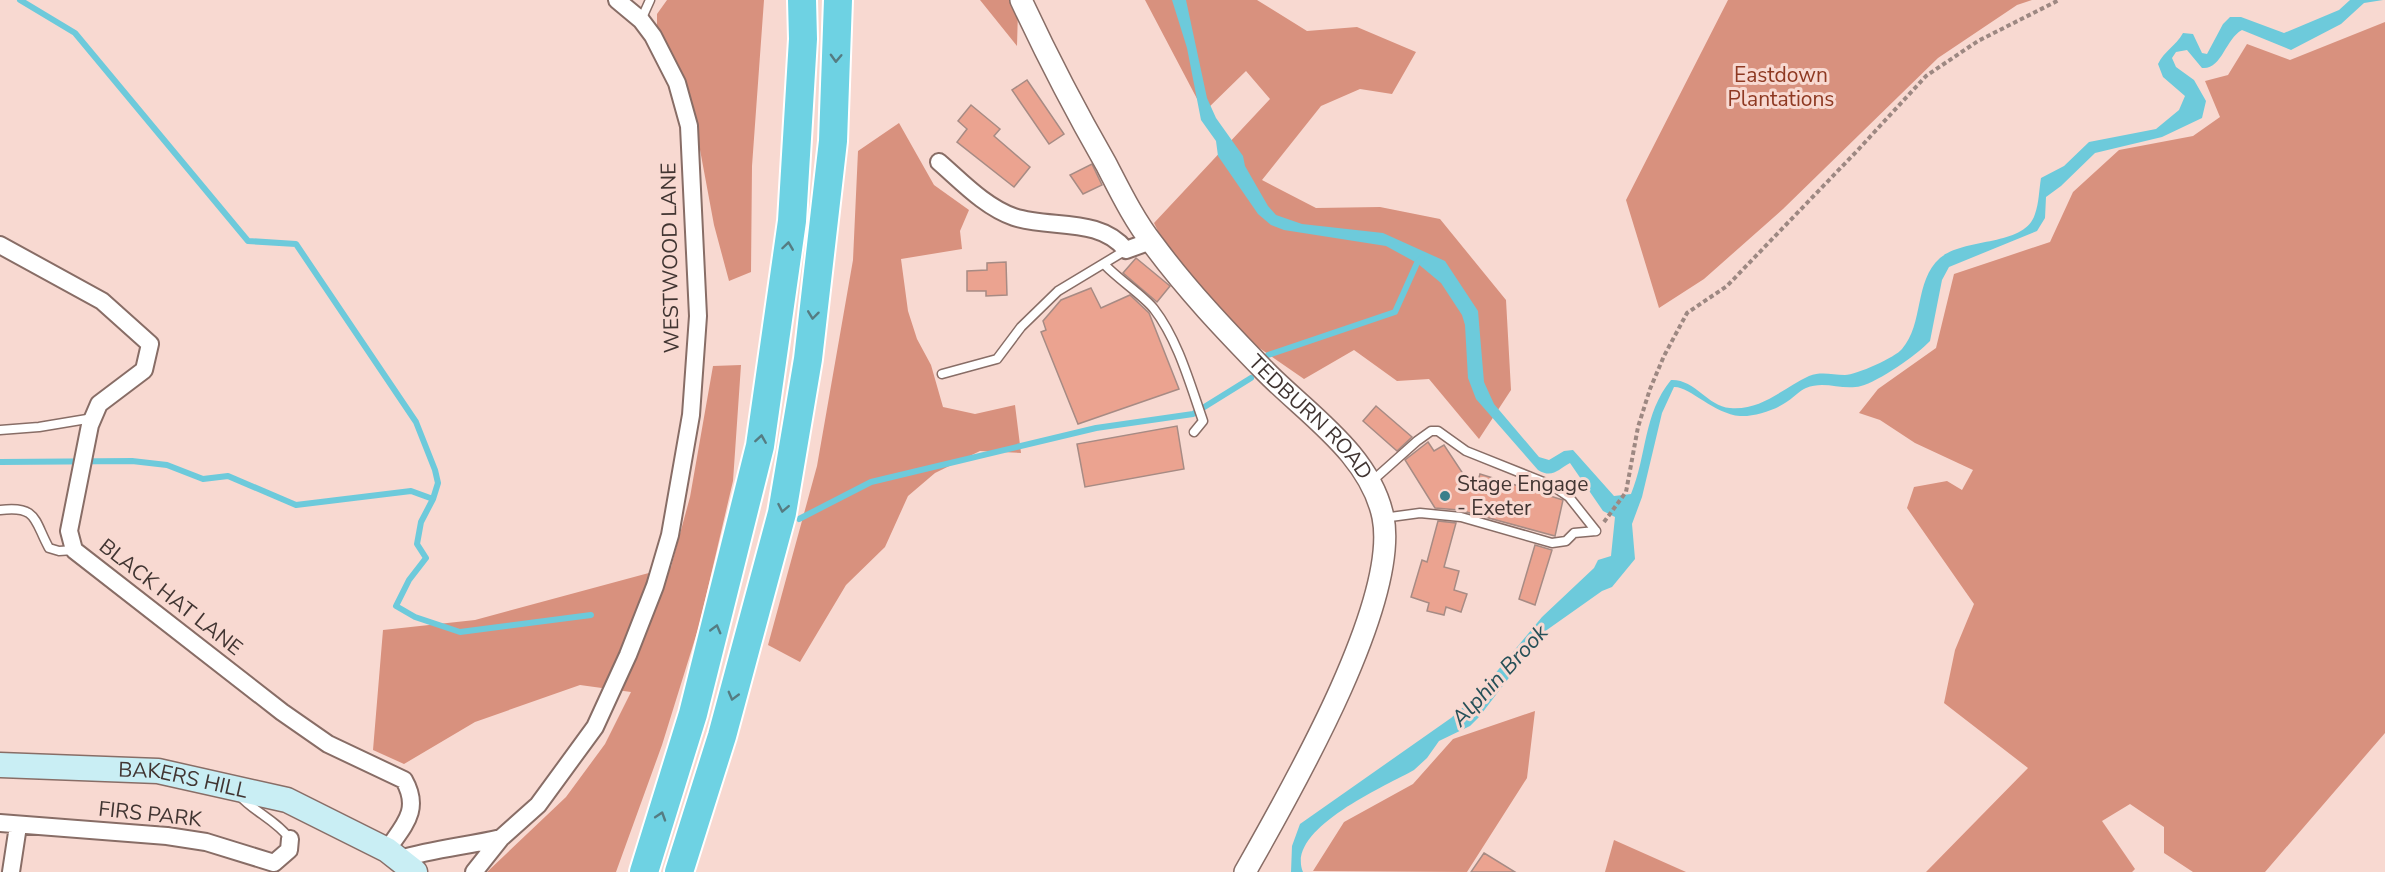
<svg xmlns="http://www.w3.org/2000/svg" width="2385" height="872" font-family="'Nunito Sans',sans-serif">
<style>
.forest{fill:#d8917e}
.water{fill:#6dcadb}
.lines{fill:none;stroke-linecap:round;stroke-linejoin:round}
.stream{stroke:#6dcadb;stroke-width:6}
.building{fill:#eba390;stroke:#a78b84;stroke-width:1.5}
.service-casing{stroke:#886d66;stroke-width:11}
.minor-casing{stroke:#886d66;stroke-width:20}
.tertiary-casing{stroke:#886d66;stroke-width:24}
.secondary-casing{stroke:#886d66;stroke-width:27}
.trunk-casing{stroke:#fff;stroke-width:32}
.path{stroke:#9d8882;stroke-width:4;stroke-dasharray:4.5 3;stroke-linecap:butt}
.service{stroke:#fff;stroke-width:8}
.minor{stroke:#fff;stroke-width:16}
.tertiary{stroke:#fff;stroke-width:21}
.secondary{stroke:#c9eef4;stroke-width:24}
.trunk{stroke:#6ed2e3;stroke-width:28}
.oneway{stroke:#557c82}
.poi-dot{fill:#397f8b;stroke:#f8d9d1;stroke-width:2}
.labels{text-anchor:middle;stroke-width:6;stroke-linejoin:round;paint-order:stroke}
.park-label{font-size:21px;fill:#8e3922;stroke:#f8d9d1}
.street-label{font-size:21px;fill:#413532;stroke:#f8d9d1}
.poi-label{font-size:21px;fill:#413532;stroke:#f8d9d1;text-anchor:start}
.water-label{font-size:22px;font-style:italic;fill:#265058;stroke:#f8d9d1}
</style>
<rect width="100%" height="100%" fill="#f8d9d1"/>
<path class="forest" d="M667 0H764L752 166 751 272 729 281 714 225 693 112 657 38V14Z
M980 0H1013L1018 10 1017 46Z
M1145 0H1257L1307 31 1357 27 1416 52 1392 94 1360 89 1321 106 1262 180 1316 208 1380 207 1440 219 1506 300 1511 390 1479 439 1429 379 1397 381 1354 350 1304 379 1239 334 1176 268 1154 223 1270 99 1246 71 1204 112Z
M1728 0H2032L2017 5 1938 58 1783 209 1704 279 1659 308 1626 200Z
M2385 22V733L2265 872H2193L2164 853V827L2130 804 2102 821 2135 869 2132 872H1926L2028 768 1944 703 1955 650 1974 604 1907 508 1914 487 1947 481 1962 490 1973 470 1915 443 1880 420 1859 413 1878 389 1936 348 1954 274 2050 242 2073 192 2119 150 2193 136 2220 117 2205 81 2228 75 2247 44 2290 60Z
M899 123 934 185 969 210 960 231 962 249 901 259 908 311 917 339 931 365 943 407 975 414 1015 405 1021 453 980 451 935 473 908 496 885 547 846 585 800 662 768 645 817 466 853 260 858 151Z
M741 365 733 481 699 626 662 745 616 872H487L566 797 605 744 631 692 580 685 475 722 404 764 373 750 383 630 475 620 671 567 690 497 713 366Z
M1535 711 1527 778 1467 872 1313 871 1344 822 1413 784 1453 739Z
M1614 840 1686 872H1605Z"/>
<path class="water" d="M1172 0H1186L1207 98 1216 118 1243 156 1245 166 1268 206 1276 215 1302 224 1383 233 1445 261 1478 311 1484 382 1494 404 1539 457 1549 460 1564 451 1573 450 1614 496 1631 494C1647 456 1643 414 1671 380 1695 379 1707 406 1730 408 1761 411 1783 388 1809 376 1822 371 1832 375 1845 375 1856 375 1896 357 1902 349 1924 324 1914 281 1940 258 1965 237 2025 247 2035 214 2039 203 2039 190 2041 178L2064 166 2089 142 2156 129 2179 110 2185 96 2163 77 2158 64C2164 51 2176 46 2183 33L2193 34 2202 53 2207 54 2223 24 2230 17H2241L2284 33 2339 10 2350 0H2383L2364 3 2341 24 2291 50 2242 30C2225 39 2222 70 2202 68L2187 50 2176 52 2172 58 2176 67 2194 80 2206 101 2202 118 2162 137 2095 153 2061 186 2046 197 2045 218 2037 231 1949 267 1942 280 1930 341C1918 354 1878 382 1861 386 1842 391 1825 380 1806 388 1799 391 1794 397 1788 401 1776 410 1754 417 1740 416 1714 414 1689 386 1674 387L1662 413 1642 497 1632 524 1635 559 1612 587 1602 591 1544 632 1479 717 1470 726 1439 741 1427 758 1414 770C1384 787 1285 829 1303 872H1291L1292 846 1300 824 1451 718 1479 693 1542 617 1594 568 1598 560 1611 556 1615 517 1603 511 1570 463C1558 469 1553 479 1538 470L1476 399 1468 378 1465 325 1462 315 1441 283 1417 263 1386 246 1284 230 1271 225 1258 214 1218 156 1216 141 1201 120 1187 48Z"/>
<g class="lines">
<path class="stream" d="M20 0 75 33 248 241 296 244 416 422 435 470 438 483 433 499
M1268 355 1395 312 1417 263 1422 258
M0 462 132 461 167 465 203 479 228 476 296 505 411 491 433 499 421 522 417 544 426 558 409 580 396 606 415 617 460 632 591 615
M799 519 871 482 1096 428 1193 414 1251 378"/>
</g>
<path class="building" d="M1027 80 1064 134 1049 144 1012 90Z
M971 105 1000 129 994 136 1030 167 1014 187 957 142 967 129 958 121Z
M1092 164 1102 185 1083 194 1070 175Z
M1136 258 1170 286 1157 302 1123 273Z
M1006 262 1007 295 986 296V291H967V271L987 270V263Z
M1091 288 1101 308 1130 295 1149 313 1179 389 1078 424 1041 332 1046 330 1043 321 1061 300Z
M1376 406 1412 437 1397 451 1363 421Z
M1177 426 1184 469 1085 487 1077 444Z
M1428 442 1434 451 1444 445 1475 492 1480 474 1563 500 1555 536 1459 510 1435 508 1405 460Z
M1438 521 1456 523 1444 567 1459 571 1454 590 1467 594 1461 612 1446 607 1444 615 1427 611 1429 603 1411 597 1422 560 1427 562Z
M1535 545 1552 550 1535 605 1519 599Z
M1484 853 1515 872H1471Z"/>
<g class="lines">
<defs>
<path id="service" d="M641 20 650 0
M1105 265C1118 279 1144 296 1154 309 1178 340 1190 384 1203 421L1194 432
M942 374 997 359 1021 327 1058 291 1126 250
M0 430 39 427 93 418
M1371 482 1417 441 1431 431H1438L1466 451 1551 485 1569 497 1596 531
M0 510C38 505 34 521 49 548L59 551 74 550
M1383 518 1420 513 1461 517 1552 543 1566 541 1574 533 1596 531
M239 795C254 812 276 820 290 839"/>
<path id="minor" d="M939 162C961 181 985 207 1014 217 1051 229 1100 217 1126 250L1151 241
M0 245 102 301 150 344 144 370 99 404 90 425 69 531 74 550 282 712 328 744 404 780C421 810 404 825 387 850
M0 823 167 836 206 842 274 863 289 850 290 839
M400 859C433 849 467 846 501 838
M11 872 18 826
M474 872 501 838 538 805 595 727 628 655 655 586 670 535 691 415 698 316 689 126 677 83 653 36 641 20 617 0"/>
<g id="tertiary">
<path id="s1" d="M1021 0C1047 56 1075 110 1106 164 1120 191 1134 220 1153 244 1187 290 1225 330 1265 371 1307 414 1370 454 1383 517 1400 603 1289 794 1245 872"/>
</g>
<g id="secondary">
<path id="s2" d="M0 765 158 771 287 800 387 850 415 872"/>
</g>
<path id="trunk" d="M644 872 693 714 760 446 792 221 803 39 802 0
M679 872 722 736 782 513 808 359 833 141 838 0"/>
</defs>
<use href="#service" class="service-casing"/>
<use href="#minor" class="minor-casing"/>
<use href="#tertiary" class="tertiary-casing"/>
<use href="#secondary" class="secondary-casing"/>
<use href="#trunk" class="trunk-casing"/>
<path class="path" d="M1604 522 1626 492 1638 427 1650 389 1664 356 1687 313 1727 286 1856 152 1926 76 1978 41 2059 0"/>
<use href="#service" class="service"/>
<use href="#minor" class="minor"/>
<use href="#tertiary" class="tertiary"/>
<use href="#secondary" class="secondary"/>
<use href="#trunk" class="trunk"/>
</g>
<defs><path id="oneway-chevron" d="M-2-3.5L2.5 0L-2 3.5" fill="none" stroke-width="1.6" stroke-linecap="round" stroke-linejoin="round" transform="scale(1.5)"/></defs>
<g class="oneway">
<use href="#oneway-chevron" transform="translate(836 58) rotate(92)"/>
<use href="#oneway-chevron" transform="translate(788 246) rotate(-82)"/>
<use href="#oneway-chevron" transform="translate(813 315) rotate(97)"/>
<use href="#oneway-chevron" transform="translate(761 439) rotate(-81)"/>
<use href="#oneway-chevron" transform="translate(783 508) rotate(101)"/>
<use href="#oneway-chevron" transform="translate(716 629) rotate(-75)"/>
<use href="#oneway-chevron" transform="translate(733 696) rotate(105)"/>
<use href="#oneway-chevron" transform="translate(661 816) rotate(-72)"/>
</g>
<circle class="poi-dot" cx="1445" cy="496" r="6"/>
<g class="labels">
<g class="park-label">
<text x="1781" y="82">Eastdown<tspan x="1781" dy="24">Plantations</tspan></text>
</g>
<g class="street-label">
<text transform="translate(670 258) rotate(-91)" y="7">WESTWOOD LANE</text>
<text dy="7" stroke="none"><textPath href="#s1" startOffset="512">TEDBURN ROAD</textPath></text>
<text transform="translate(171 597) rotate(38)" y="7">BLACK HAT LANE</text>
<text dy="7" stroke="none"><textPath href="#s2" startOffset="184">BAKERS HILL</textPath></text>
<text transform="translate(150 814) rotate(6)" y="7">FIRS PARK</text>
</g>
<g class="poi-label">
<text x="1457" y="491">Stage Engage<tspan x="1457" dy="24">- Exeter</tspan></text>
</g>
<g class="water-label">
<text transform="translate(1499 675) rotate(-47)" y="8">Alphin Brook</text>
</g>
</g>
</svg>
